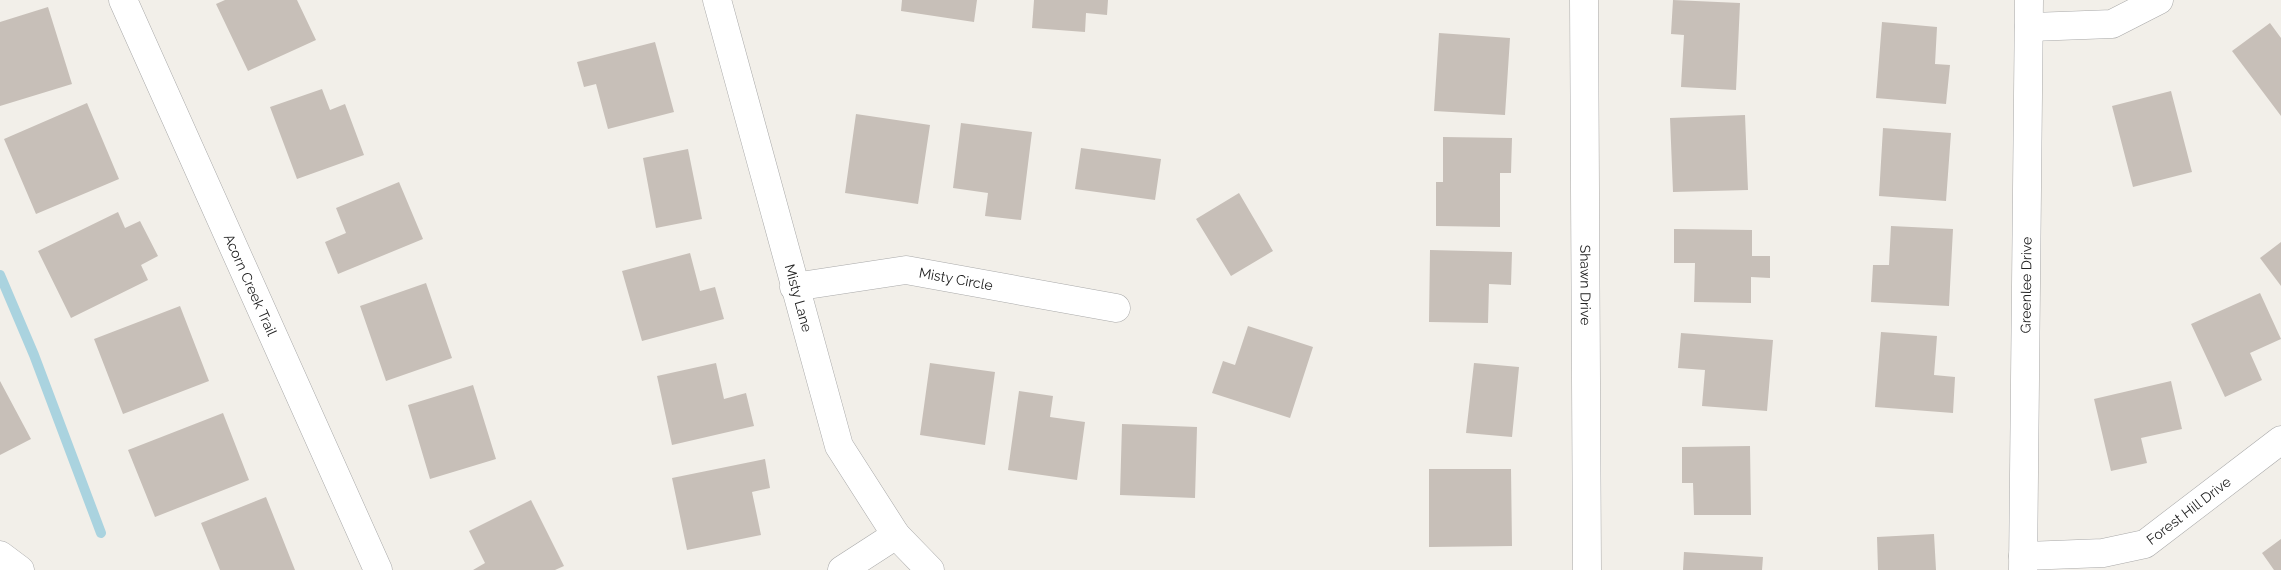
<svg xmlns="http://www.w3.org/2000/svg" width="2281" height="570" font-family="Raleway,sans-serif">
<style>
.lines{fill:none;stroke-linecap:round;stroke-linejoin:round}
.stream{stroke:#aad3df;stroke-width:10}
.building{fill:#c7bfb8}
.minor-casing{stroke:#a9a9a9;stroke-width:29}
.tertiary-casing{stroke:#a9a9a9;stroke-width:29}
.minor{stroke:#fff;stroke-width:28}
.tertiary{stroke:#fff;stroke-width:28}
.labels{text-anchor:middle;stroke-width:4;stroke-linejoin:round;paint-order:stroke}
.street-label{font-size:14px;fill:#222;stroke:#fff}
</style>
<rect width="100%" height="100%" fill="#f2efe9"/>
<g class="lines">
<path class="stream" d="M0 275 34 355 101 533"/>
</g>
<path class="building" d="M225 0H297L316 40 248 71 216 4Z
M902 0H977L974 22 901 11Z
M1034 0H1108L1107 15 1086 13 1085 32 1032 28Z
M1673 0 1740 3 1736 90 1681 87 1684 35 1671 34Z
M48 7 72 84 0 106V22Z
M1882 22 1937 27 1935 64 1950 65 1946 104 1876 98Z
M2270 23 2281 38V116L2232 51Z
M1439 33 1510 38 1505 115 1434 111Z
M655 42 674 112 608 129 596 84 584 87 577 62Z
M322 89 330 110 345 104 364 155 297 179 270 107Z
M2171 91 2192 172 2133 187 2112 106Z
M87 103 119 179 36 214 4 139Z
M856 114 930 125 918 204 845 193Z
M1745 115 1748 190 1673 192 1670 118Z
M961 123 1032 132 1021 220 985 216 988 193 953 188Z
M1883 128 1951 133 1946 201 1879 196Z
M1443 137 1512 138 1511 173H1500V227L1436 226V182H1443Z
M1081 148 1161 159 1155 200 1075 189Z
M688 149 702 219 656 228 643 158Z
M399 182 423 239 338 274 325 242 346 233 336 208Z
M1239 193 1273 251 1231 276 1196 219Z
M118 212 125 228 140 221 158 256 141 265 148 280 71 318 38 251Z
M1891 226 1953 229 1949 306 1871 302 1873 265H1889Z
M1674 229 1752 230V256H1770V278L1751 277V303L1694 302 1695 263H1674Z
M2281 242V286L2260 258Z
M1430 250 1512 252 1511 285 1489 284 1488 323 1429 322Z
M690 253 700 291 715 287 724 319 642 341 622 271Z
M426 283 452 358 386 381 360 306Z
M2260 293 2281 339 2250 353 2262 380 2225 397 2191 324Z
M180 306 209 381 123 414 94 339Z
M1248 326 1313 347 1290 418 1212 393 1223 361 1235 365Z
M1881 332 1937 336 1934 375 1955 377 1953 413 1875 407Z
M1681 333 1773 340 1767 411 1702 406 1705 370 1678 368Z
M716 363 724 399 746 393 754 426 672 445 657 376Z
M930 363 995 372 985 445 920 435Z
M1474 363 1519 367 1512 437 1466 433Z
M0 381 31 439 0 455Z
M2171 381 2182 429 2141 438 2147 463 2111 471 2094 399Z
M473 385 496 459 430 479 408 405Z
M1019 391 1053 396 1050 417 1085 422 1077 480 1008 470Z
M223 413 249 480 155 517 128 450Z
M1122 424 1197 427 1195 498 1120 495Z
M1750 446 1751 515H1694L1693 483H1682V447Z
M765 459 770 488 752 492 761 535 687 550 672 478Z
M1429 469H1511L1512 546 1429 547Z
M266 497 295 570H220L201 523Z
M531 500 564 566 555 570H473L485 563 469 531Z
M1934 534 1936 570H1878L1877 537Z
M2281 539V570H2274L2262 553Z
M1684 552 1763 557 1762 570H1683Z"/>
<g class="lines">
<defs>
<g id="minor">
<path id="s1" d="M123 0 378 570"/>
<path id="s2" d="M717 0 839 446 896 535 930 570"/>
<path d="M2029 27 2112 24 2159 0"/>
<path id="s3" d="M794 287 906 270 1116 308"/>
<path d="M0 555 20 570"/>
<path id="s4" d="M2023 556 2103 553 2145 544 2281 440"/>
<path d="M842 570 896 535"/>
<path id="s5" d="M2023 570 2029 0"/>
</g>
<g id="tertiary">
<path id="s6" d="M1584 0 1587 570"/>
</g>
</defs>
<use href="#minor" class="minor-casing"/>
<use href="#tertiary" class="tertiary-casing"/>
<use href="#minor" class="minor"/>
<use href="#tertiary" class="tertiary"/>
</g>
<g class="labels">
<g class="street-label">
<text dy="5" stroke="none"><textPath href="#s3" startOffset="164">Misty Circle</textPath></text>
<text dy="5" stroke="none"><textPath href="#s1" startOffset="312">Acorn Creek Trail</textPath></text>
<text dy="5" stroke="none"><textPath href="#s6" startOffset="285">Shawn Drive</textPath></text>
<text dy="5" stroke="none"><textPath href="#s5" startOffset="285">Greenlee Drive</textPath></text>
<text dy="5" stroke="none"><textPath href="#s2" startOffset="309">Misty Lane</textPath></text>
<text dy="5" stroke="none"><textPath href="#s4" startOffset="178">Forest Hill Drive</textPath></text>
</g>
</g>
</svg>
